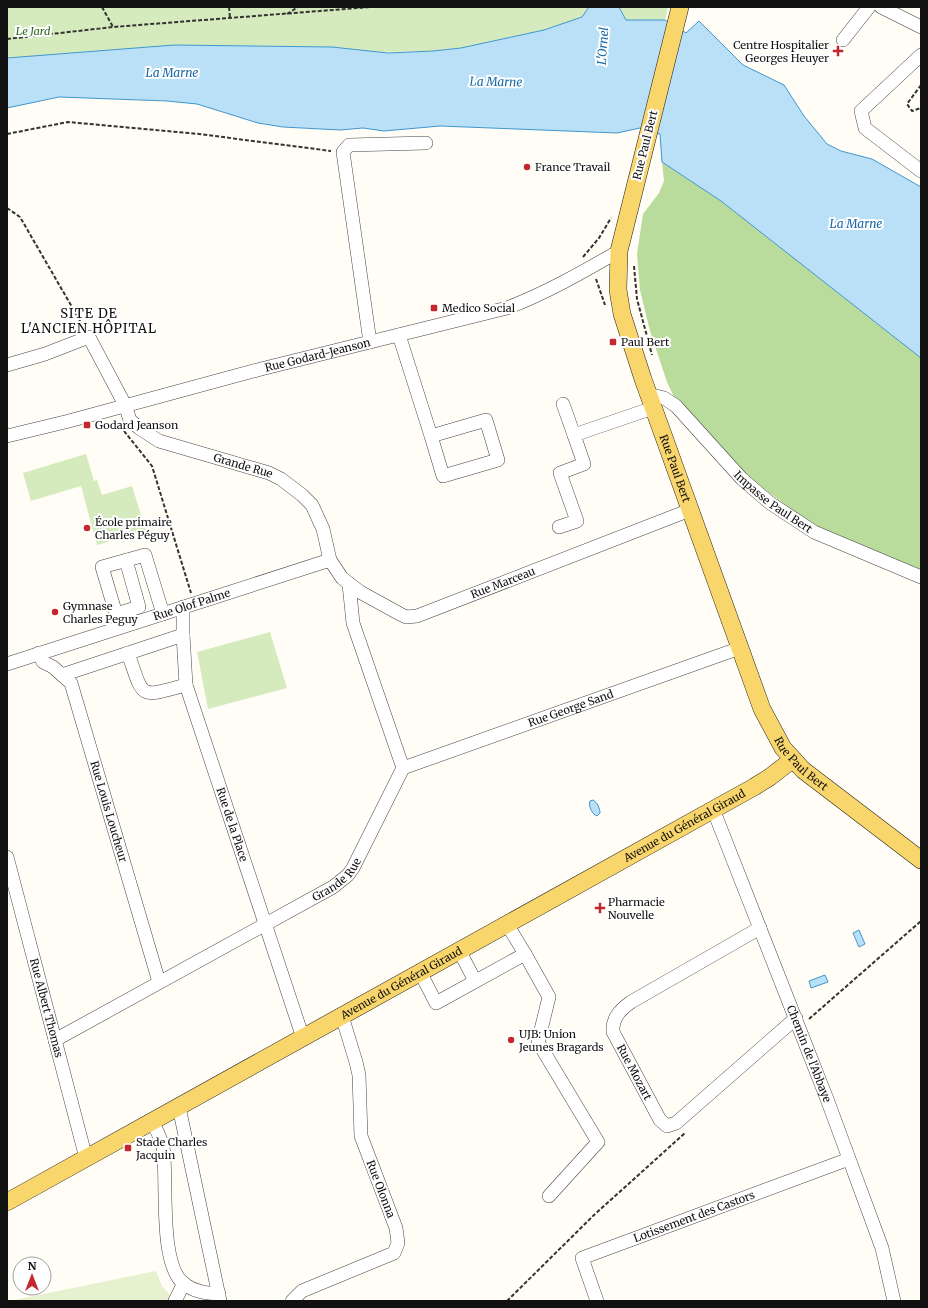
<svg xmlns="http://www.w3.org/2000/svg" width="928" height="1308" font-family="Merriweather,serif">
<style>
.green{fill:#d5ebbd}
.forest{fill:#b9dc9c}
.pitch{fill:#e6f2cf}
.water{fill:#b9e0f7;stroke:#3f96cf}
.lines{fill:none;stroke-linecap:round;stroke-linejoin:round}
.minor-casing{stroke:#444;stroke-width:14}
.major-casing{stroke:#222;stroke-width:18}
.path{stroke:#333;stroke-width:2;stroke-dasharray:4 2;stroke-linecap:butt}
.minor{stroke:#fff;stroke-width:13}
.major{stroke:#f9d66b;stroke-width:17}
.poi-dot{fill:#c4262e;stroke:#fff;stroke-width:1.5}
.labels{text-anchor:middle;stroke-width:4;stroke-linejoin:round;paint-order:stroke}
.park-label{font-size:11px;font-style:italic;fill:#2f6b1f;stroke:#fff}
.poi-label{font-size:11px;fill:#111;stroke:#fff;text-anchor:start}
.street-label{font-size:11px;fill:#111;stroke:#fff}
.water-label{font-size:12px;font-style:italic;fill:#1768a6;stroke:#fff}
.quarter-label{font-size:13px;letter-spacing:1px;fill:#111;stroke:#fff}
</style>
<rect width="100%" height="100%" fill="#fffdf5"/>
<path class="green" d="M7 7H589L582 17 544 30 461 48 433 51 379 52 332 47 174 45 7 58Z
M620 7H668L665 20H626Z
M86 454 94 481 97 480 102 495 132 486 146 531 97 545 81 486 31 501 23 473Z
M270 632 287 688 208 709 197 652Z"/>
<path class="forest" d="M662 162 719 199 921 358V571L814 526 748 477 675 399 667 382 650 331 640 290 637 254 643 214 659 193 664 181Z"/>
<path class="pitch" d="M156 1271 162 1286 175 1301H9Z"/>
<path class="water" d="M589 7H619L626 20H665L686 33 699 21 743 65 784 85 804 116 827 144 841 151 872 159 921 187V358L721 201 662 162 660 134 640 128 617 133 440 126 384 131 363 128 340 130 283 127 258 123 197 104 167 101 59 97 7 108V58L174 45 332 47 388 53 433 51 461 48 544 30 582 17Z
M593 800C597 802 600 808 600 813L597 816C592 814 588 806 590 801Z
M859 930 865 944 859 947 853 933Z
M825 975 828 982 811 988 809 981Z"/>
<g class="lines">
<defs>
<g id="minor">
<path d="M881 7 921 27"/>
<path d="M843 40 869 7"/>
<path d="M921 55 861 111 865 128 921 171"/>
<path d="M399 335 431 436 486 420 498 460 443 476 431 436"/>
<path d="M370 342 343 152 349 145 426 143"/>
<path id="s1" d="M7 365 45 354 89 337 125 405 130 420 139 428 159 441 269 473 281 479 302 495 312 505 323 529 330 560 342 578 360 592 400 614 406 617 417 616 690 510"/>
<path id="s2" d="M648 394 664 398 676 406 742 479 770 503 814 532 921 577"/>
<path d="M563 404 574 435"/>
<path id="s3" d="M7 436 69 421 261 369 507 308C546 293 583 272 619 251"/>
<path d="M559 527 577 521 560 473 584 464 574 435 653 408"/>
<path d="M126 560 139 607 116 614 102 567 145 555 163 614"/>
<path id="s4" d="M183 607V635L186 685 303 1038"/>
<path id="s5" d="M39 653 43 662 53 667 71 683 159 982"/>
<path d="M128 653C144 699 138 698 186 685"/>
<path id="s6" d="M7 664 330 560"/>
<path d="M62 675 183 635"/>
<path id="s7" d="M403 768 740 648"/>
<path id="s8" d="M713 809 827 1099 882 1248 894 1301"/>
<path id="s9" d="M7 857 86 1158"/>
<path id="s10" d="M760 928 631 1002C620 1010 612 1018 613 1032L660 1120 667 1126 676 1123 796 1018"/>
<path d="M459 950 475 981"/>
<path d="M525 954 549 997 538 1042 598 1142 549 1196"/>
<path d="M420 972 436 1003 525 954 507 924"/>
<path id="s11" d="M55 1040 333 887 348 875 353 868 403 768 353 623 349 584"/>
<path d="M179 1107 220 1301"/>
<path d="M152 1121C156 1129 161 1138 163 1147 168 1177 158 1264 184 1284 195 1292 206 1293 219 1294"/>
<path d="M175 1301 184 1283"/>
<path d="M292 1301 302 1291 394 1253 398 1243 396 1228 361 1136 359 1075 356 1062 342 1016"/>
<path id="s12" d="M597 1301 582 1258 849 1159"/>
</g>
<g id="major">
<path id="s13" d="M680 7 619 251 618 290 622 314 643 379 762 709 783 748 803 770 921 860"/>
<path id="s14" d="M7 1202 754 787 770 777 792 760"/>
</g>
</defs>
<use href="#minor" class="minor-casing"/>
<use href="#major" class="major-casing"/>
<path class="path" d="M102 7 113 27
M229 7 230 18
M287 14 298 7
M7 39 113 27 371 7
M921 85 907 104 912 111 921 108
M7 134 68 122 199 134 331 151
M7 208 20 217 83 326
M583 257 599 238 611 218
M634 266 637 299 652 355
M596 279 605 305
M124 431 152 466 191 593
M809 1019 921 921
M507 1301 594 1215 685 1133"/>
<use href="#minor" class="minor"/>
<use href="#major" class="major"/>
</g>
<g class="poi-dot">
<path d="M836 45h4v4h4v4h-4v4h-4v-4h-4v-4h4z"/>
<circle cx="527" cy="167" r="4"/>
<rect x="430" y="304" width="8" height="8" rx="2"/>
<rect x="609" y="338" width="8" height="8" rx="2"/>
<rect x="83" y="421" width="8" height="8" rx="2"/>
<circle cx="87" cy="528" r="4"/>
<circle cx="55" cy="612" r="4"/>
<path d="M598 902h4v4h4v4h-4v4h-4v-4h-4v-4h4z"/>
<circle cx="511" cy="1040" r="4"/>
<rect x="124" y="1144" width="8" height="8" rx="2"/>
</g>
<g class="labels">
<g class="park-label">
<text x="33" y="35">Le Jard</text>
</g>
<g class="poi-label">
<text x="829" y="49" text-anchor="end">Centre Hospitalier<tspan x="829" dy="13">Georges Heuyer</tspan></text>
<text x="535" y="171">France Travail</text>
<text x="442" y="312">Medico Social</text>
<text x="621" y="346">Paul Bert</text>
<text x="95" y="429">Godard Jeanson</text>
<text x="95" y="526">École primaire<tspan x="95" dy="13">Charles Péguy</tspan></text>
<text x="63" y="610">Gymnase<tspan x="63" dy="13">Charles Peguy</tspan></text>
<text x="608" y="906">Pharmacie<tspan x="608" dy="13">Nouvelle</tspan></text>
<text x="519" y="1038">UJB: Union<tspan x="519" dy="13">Jeunes Bragards</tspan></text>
<text x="136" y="1146">Stade Charles<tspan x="136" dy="13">Jacquin</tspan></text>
</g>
<g class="street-label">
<text transform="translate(645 145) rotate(-76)" y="4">Rue Paul Bert</text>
<text dy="4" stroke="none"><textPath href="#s3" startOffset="321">Rue Godard-Jeanson</textPath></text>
<text dy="4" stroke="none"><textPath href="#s1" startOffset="303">Grande Rue</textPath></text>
<text dy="4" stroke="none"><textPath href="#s13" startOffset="478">Rue Paul Bert</textPath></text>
<text dy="4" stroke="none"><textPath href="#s2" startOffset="168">Impasse Paul Bert</textPath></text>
<text dy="4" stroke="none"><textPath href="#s1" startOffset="642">Rue Marceau</textPath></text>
<text dy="4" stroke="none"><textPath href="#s6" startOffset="194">Rue Olof Palme</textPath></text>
<text dy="4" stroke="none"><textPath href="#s7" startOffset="178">Rue George Sand</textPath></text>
<text dy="4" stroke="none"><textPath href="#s13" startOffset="802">Rue Paul Bert</textPath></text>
<text dy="4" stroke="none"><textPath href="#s5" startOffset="179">Rue Louis Loucheur</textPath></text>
<text dy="4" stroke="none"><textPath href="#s4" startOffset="225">Rue de la Place</textPath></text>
<text dy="4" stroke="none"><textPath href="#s14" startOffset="775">Avenue du Général Giraud</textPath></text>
<text dy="4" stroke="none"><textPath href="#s11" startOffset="325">Grande Rue</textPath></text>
<text dy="4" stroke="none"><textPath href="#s14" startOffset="451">Avenue du Général Giraud</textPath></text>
<text dy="4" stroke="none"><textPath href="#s9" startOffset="156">Rue Albert Thomas</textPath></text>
<text dy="4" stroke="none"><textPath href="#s8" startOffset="263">Chemin de l'Abbaye</textPath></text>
<text dy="4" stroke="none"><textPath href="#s10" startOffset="231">Rue Mozart</textPath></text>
<text transform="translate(381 1189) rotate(69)" y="4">Rue Olonna</text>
<text dy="4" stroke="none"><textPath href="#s12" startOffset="165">Lotissement des Castors</textPath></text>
</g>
<g class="water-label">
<text transform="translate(603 46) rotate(-86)" y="4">L'Ornel</text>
<text x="172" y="77">La Marne</text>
<text transform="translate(496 82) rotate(1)" y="4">La Marne</text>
<text x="856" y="228">La Marne</text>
</g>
<g class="quarter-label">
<text x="89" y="318">SITE DE<tspan x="89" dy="15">L'ANCIEN HÔPITAL</tspan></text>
</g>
</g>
<rect width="928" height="1308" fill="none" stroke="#111111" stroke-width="16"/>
<g transform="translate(32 1276)"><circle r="19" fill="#ffffff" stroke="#a0a0a0"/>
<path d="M0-3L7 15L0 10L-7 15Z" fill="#c4262e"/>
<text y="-6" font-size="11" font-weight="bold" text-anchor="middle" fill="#111111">N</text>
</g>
</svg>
